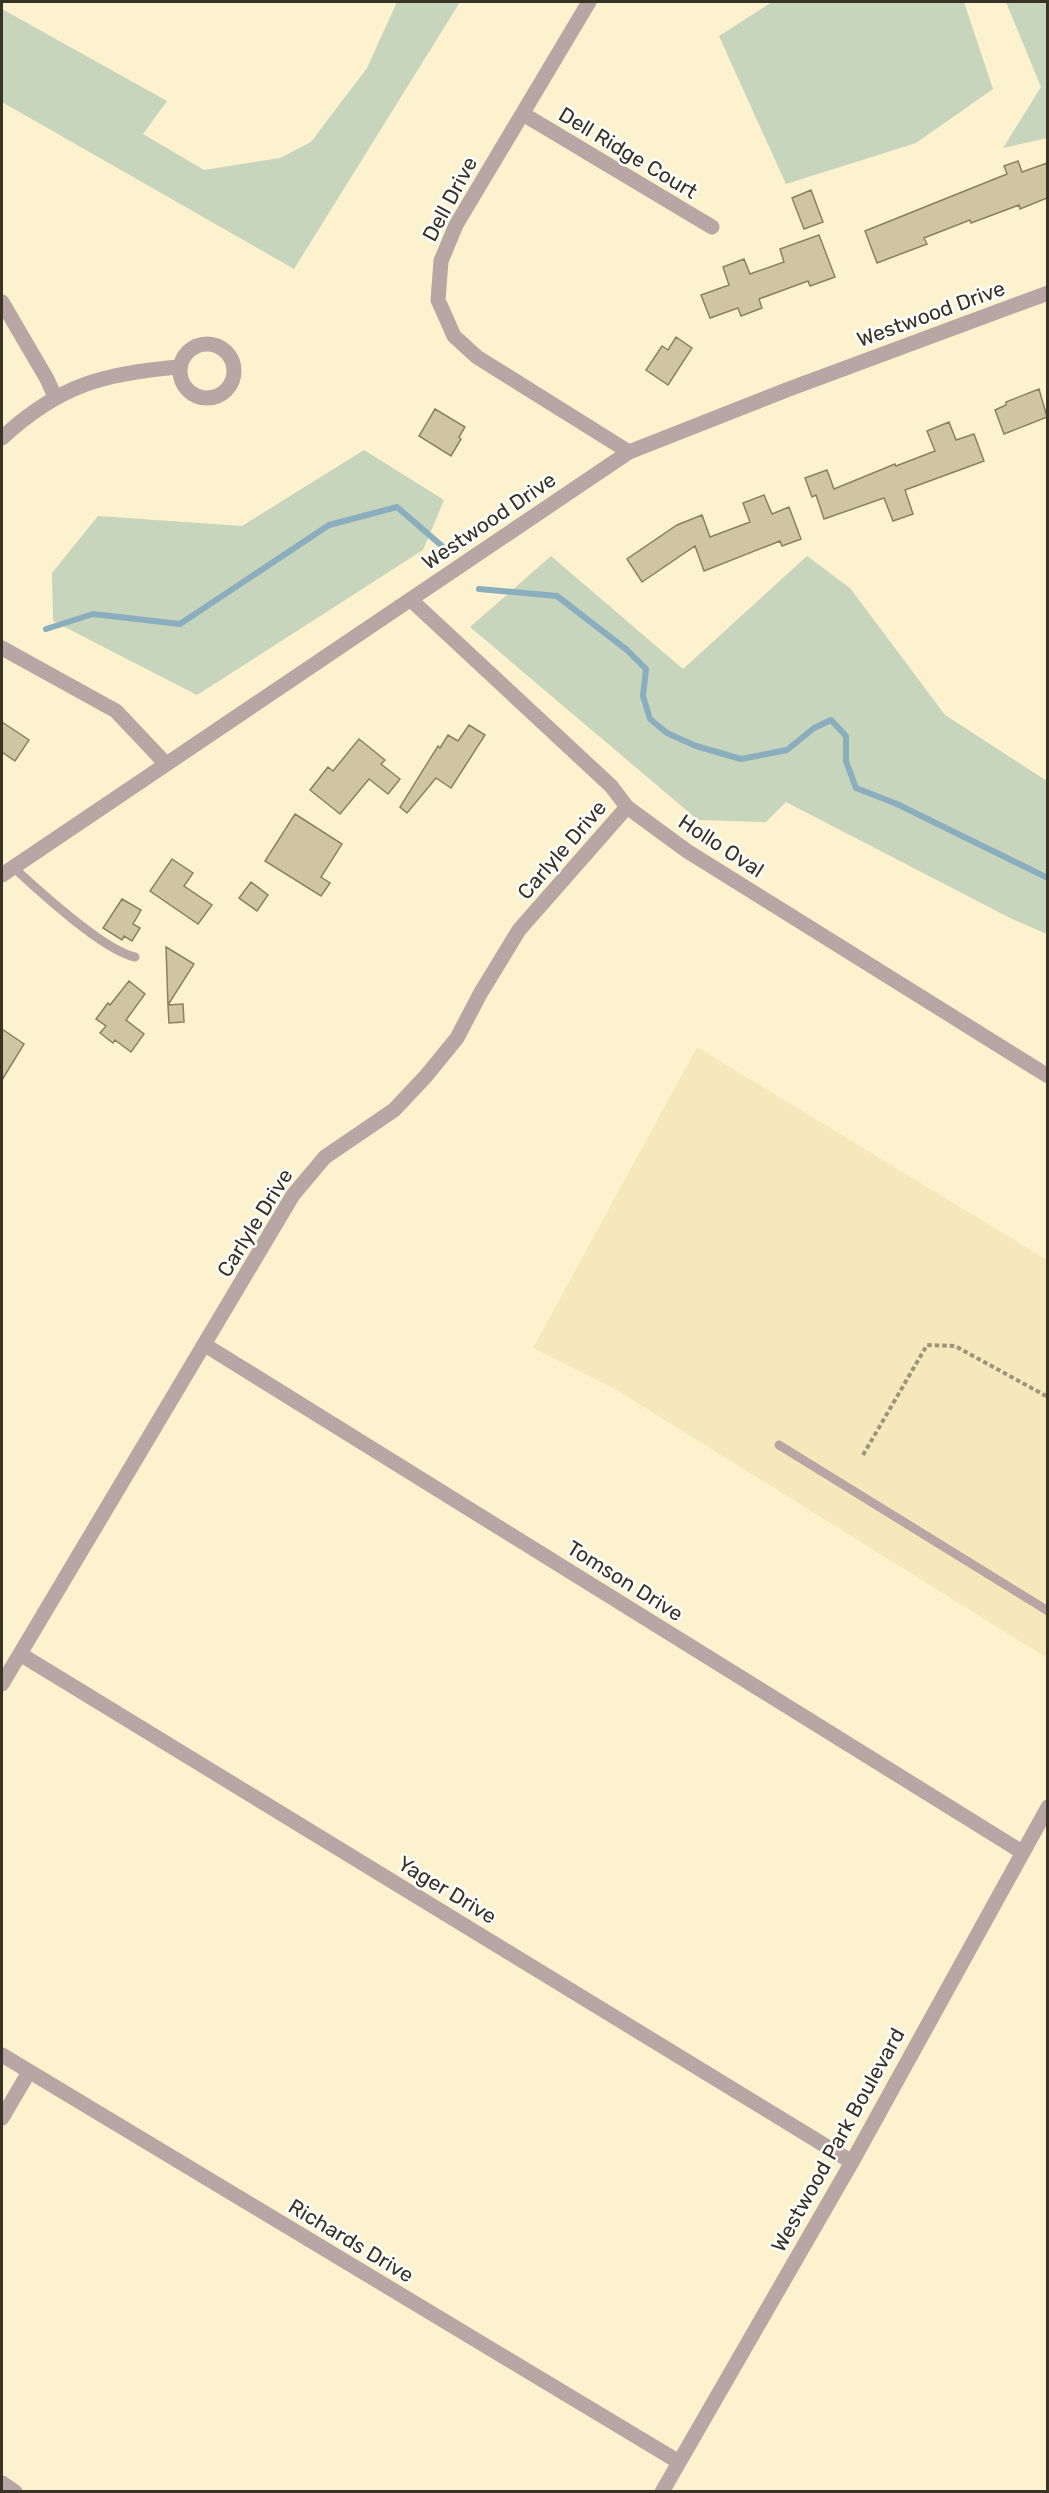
<svg xmlns="http://www.w3.org/2000/svg" width="1049" height="2493" font-family="Rubik,sans-serif">
<style>
.built{fill:#f5e9bc}
.green{fill:#c6d5bb}
.lines{fill:none;stroke-linecap:round;stroke-linejoin:round}
.stream{stroke:#8aaebd;stroke-width:6}
.building{fill:#cfc5a1;stroke:#8b8160;stroke-width:1.5}
.path{stroke:#9c957b;stroke-width:4;stroke-dasharray:4.5 3;stroke-linecap:butt}
.service{stroke:#b7a6a3;stroke-width:9}
.minor{stroke:#b7a6a3;stroke-width:15}
.tertiary{stroke:#b7a6a3;stroke-width:15}
.labels{text-anchor:middle;stroke-width:5;stroke-linejoin:round;paint-order:stroke}
.street-label{font-size:21px;fill:#373325;stroke:#fff}
</style>
<rect width="100%" height="100%" fill="#fcf2cd"/>
<path class="built" d="M697 1047 1047 1260V1658L615 1389 533 1348Z"/>
<path class="green" d="M397 2H460L294 269 2 102V9L167 101 143 134 204 170 280 158 311 142 367 68Z
M772 2H964L993 89 916 143 786 184 719 36Z
M1006 2H1047L1048 138 1003 148 1041 87Z
M364 450 444 500 423 550 197 695 53 621 52 573 98 516 242 526Z
M551 556 683 669 807 556 850 588 945 715 1047 781V934L1012 919 786 802 766 822 698 820 470 627Z"/>
<g class="lines">
<path class="stream" d="M479 589 557 596 627 650 646 669 643 696 650 719 667 733 696 746 741 759 787 750 814 728 831 720 846 736V761L856 788 897 804 1048 878
M46 629 93 614 180 624 329 525 397 507 442 546"/>
</g>
<path class="building" d="M1018 161 1022 172 1047 163V198L1020 209 1019 205 971 223 970 220 924 238 927 244 877 263 865 231 1007 174 1004 166Z
M811 190 823 222 804 229 792 198Z
M819 235 835 277 810 286 808 281 759 299 762 308 741 316 738 308 710 318 701 295 729 285 723 267 744 259 750 274 784 262 780 249Z
M676 337 692 348 668 385 646 370 662 346 668 350Z
M1039 389 1047 417 1004 434 995 410 1006 405V402Z
M435 409 465 427 459 437 461 439 451 456 419 436Z
M949 422 956 440 974 434 984 461 905 490 913 514 893 521 884 498 824 519 816 495 812 497 805 478 827 470 834 489 895 464 896 466 935 451 927 431Z
M764 495 772 514 789 507 801 539 782 546 780 541 704 571 695 546 642 582 627 559 677 525 702 515 710 537 750 522 743 503Z
M2 722 29 740 15 761 2 752Z
M469 725 485 735 451 788 436 778 407 813 400 807 438 746 440 748 448 735 458 741Z
M359 739 385 760 381 764 400 779 388 794 369 779 340 814 310 790 328 767 333 771Z
M295 814 342 844 321 877 330 883 321 896 265 861Z
M172 859 193 873 184 886 212 905 198 924 150 891Z
M251 882 268 895 257 911 239 898Z
M122 899 141 910 133 924 140 928 132 941 124 936 122 940 103 928Z
M166 947 194 964 168 1005Z
M129 981 145 994 126 1020 144 1034 131 1052 115 1040 113 1043 100 1033 106 1026 96 1019 108 1003 110 1005Z
M183 1004 184 1022 169 1023 168 1005Z
M2 1029 24 1044 2 1080Z"/>
<g class="lines">
<path class="path" d="M863 1455 927 1345 955 1346 1048 1397"/>
<path class="service" d="M13 867C39 891 103 950 135 957
M779 1445 1048 1611"/>
<path class="minor" d="M589 2 456 225 441 261 438 300 454 336 477 357 629 452
M523 114 712 227
M2 302 47 379 55 397
M180 371a27 27 0 1 1 54 0a27 27 0 1 1-54 0Z
M2 438C59 385 104 373 180 367
M411 600 611 786 627 807 687 851 1048 1076
M2 648 116 711 165 763
M205 1345 1022 1852
M20 1654 852 2162
M2 1684 293 1195 325 1157 394 1110 426 1076 457 1038 480 994 519 930 627 807
M2 2055 679 2462
M2 2118 29 2072
M2 2483 15 2492
M662 2492 852 2162 1048 1807"/>
<path class="tertiary" d="M2 875 629 452 789 389 1048 293"/>
</g>
<g class="labels">
<g class="street-label">
<text transform="translate(628 153) rotate(31)" y="7">Dell Ridge Court</text>
<text transform="translate(450 199) rotate(-62)" y="7">Dell Drive</text>
<text transform="translate(931 314) rotate(-20)" y="7">Westwood Drive</text>
<text transform="translate(489 521) rotate(-34)" y="7">Westwood Drive</text>
<text transform="translate(721 846) rotate(33)" y="7">Hollo Oval</text>
<text transform="translate(562 850) rotate(-49)" y="7">Carlyle Drive</text>
<text transform="translate(255 1223) rotate(-58)" y="7">Carlyle Drive</text>
<text transform="translate(625 1581) rotate(32)" y="7">Tomson Drive</text>
<text transform="translate(447 1890) rotate(31)" y="7">Yager Drive</text>
<text transform="translate(838 2140) rotate(-61)" y="7">Westwood Park Boulevard</text>
<text transform="translate(351 2241) rotate(31)" y="7">Richards Drive</text>
</g>
</g>
<rect width="1049" height="2493" fill="none" stroke="#373325" stroke-width="6"/>
</svg>
